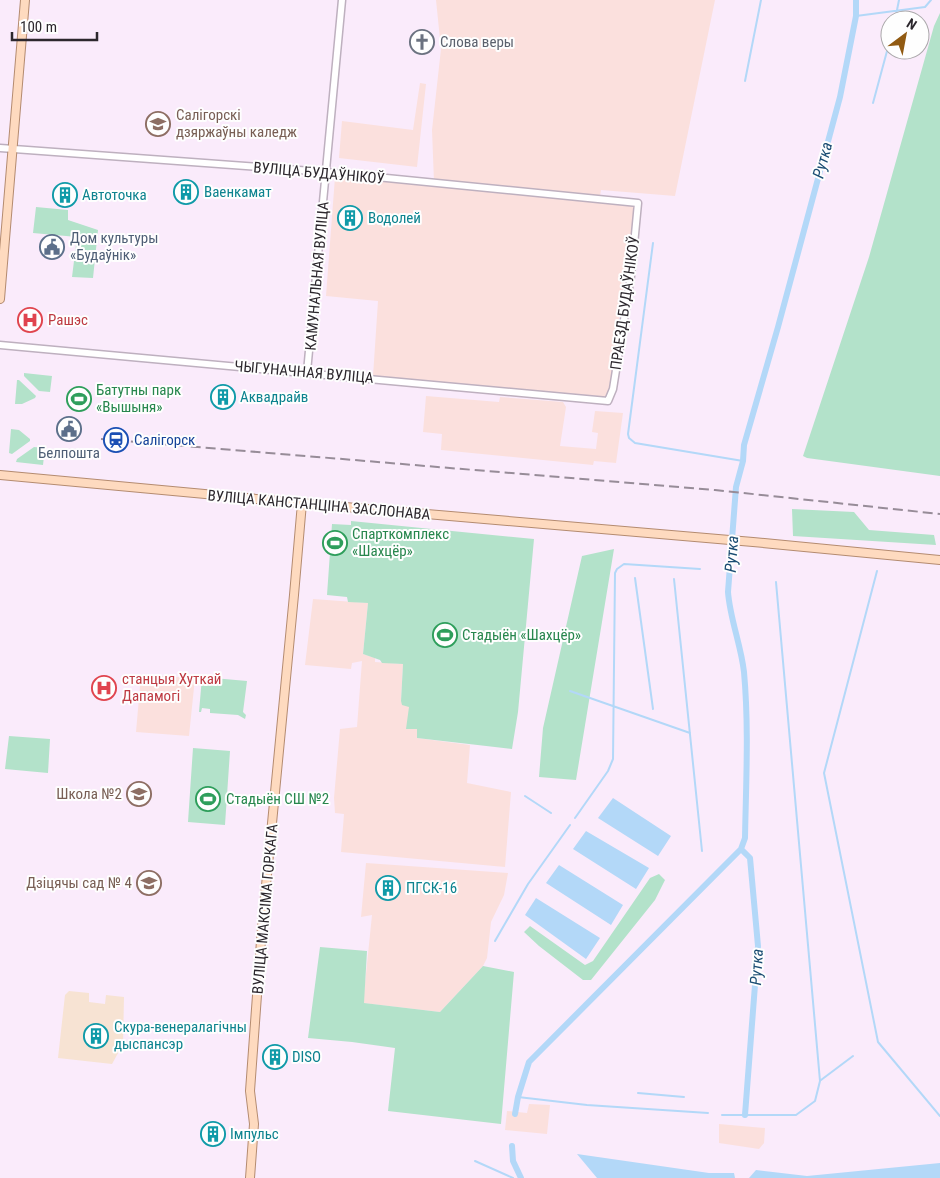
<svg xmlns="http://www.w3.org/2000/svg" width="940" height="1178" font-family="'Roboto Condensed',sans-serif">
<style>
.industrial{fill:#fbe0dd}
.medical{fill:#f7e3d3}
.green{fill:#b3e2ca}
.water{fill:#b3d8f8}
.lines{fill:none;stroke-linecap:round;stroke-linejoin:round}
.stream{stroke:#b3d8f8;stroke-width:2}
.canal{stroke:#b3d8f8;stroke-width:6}
.minor-casing{stroke:#beb0bf;stroke-width:9}
.major-casing{stroke:#b48b70;stroke-width:10}
.minor{stroke:#fff;stroke-width:6}
.major{stroke:#fedabf;stroke-width:8}
.rail{stroke:#978c98;stroke-width:2;stroke-dasharray:10 5;stroke-linecap:butt}
.labels{text-anchor:middle;stroke-width:4;stroke-linejoin:round;paint-order:stroke}
.worship-label{font-size:15px;fill:#5b616d;stroke:#fefefe;text-anchor:start}
.education-label{font-size:15px;fill:#785e54;stroke:#fefefe;text-anchor:end}
.street-label{font-size:15px;fill:#2c272d;stroke:#fefefe}
.culture-label{font-size:15px;fill:#0d838f;stroke:#fefefe;text-anchor:start}
.service-label{font-size:15px;fill:#4e5e75;stroke:#fefefe;text-anchor:start}
.health-label{font-size:15px;fill:#be3a42;stroke:#fefefe;text-anchor:start}
.leisure-label{font-size:15px;fill:#27864d;stroke:#fefefe;text-anchor:start}
.transit-label{font-size:15px;fill:#164399;stroke:#fefefe;text-anchor:start}
.water-label{font-size:16px;font-style:italic;fill:#1a4c72;stroke:#fefefe}
</style>
<rect width="100%" height="100%" fill="#faebfb"/>
<path class="industrial" d="M436 0H715L675 196 601 190 600 196 434 182 432 130 441 49Z
M420 83 426 84 417 167 339 158 342 121 413 130Z
M335 177 635 205 608 397 373 376 378 301 326 296Z
M426 396 499 402 500 397 563 402 566 407 560 446 596 449 598 433 592 432 595 411 623 413 616 463 594 461 593 465 441 450 442 434 423 432Z
M313 599 368 603 363 654 375 658V662L403 664 401 701 409 706 418 729 417 738 470 745 467 783 511 792 505 867 341 852 344 814 335 813 334 798 340 729 357 727 362 661 352 663 351 669 305 665Z
M141 675 195 678 189 736 136 732Z
M366 863 508 873 504 895 491 922 487 958 483 966 440 1012 363 1003 372 915 361 917Z
M529 1104 550 1105 547 1134 505 1130 507 1111 527 1113Z
M719 1124 765 1128 764 1143 759 1149 719 1143Z"/>
<path class="medical" d="M69 991 89 993V1002L105 1004 106 995 124 997 123 1044 112 1064 58 1058 65 995Z"/>
<path class="green" d="M940 13V476L807 458 803 456 869 257 934 26Z
M36 207 68 210V220L98 230 93 278 72 277 77 237 33 233Z
M24 373 52 376 50 392 39 391 24 376Z
M17 380H19L36 396 35 398 22 404H15Z
M11 429 19 430 30 439V441L12 454 9 453Z
M34 447 45 448 43 465 16 462 17 459Z
M792 509 854 512 869 530 934 535 936 545 793 536Z
M351 521 534 539 518 712 512 749 417 738V729H406L409 707 402 705 401 701 403 664 382 663 380 660 363 654 368 603 348 602 347 597 327 595 332 524 351 525Z
M614 549 576 780 539 777 543 728 582 556Z
M202 677 247 681 243 712 246 715 245 719 238 715 210 713V709L202 708 201 712H199Z
M9 736 50 739 48 773 5 769Z
M193 748 230 751 225 825 188 822Z
M659 874 665 880 655 900 591 980H583L539 946 524 932 530 926 585 965 593 961 650 878Z
M320 947 367 951 364 1003 440 1012 483 966 514 972 501 1124 388 1111 395 1048 352 1042 308 1038Z"/>
<path class="water" d="M613 798 671 836 658 856 598 818Z
M586 831 649 868 636 889 573 849Z
M559 865 623 905 611 925 546 883Z
M536 898 600 938 586 959 525 915Z
M577 1154 709 1173H734L735 1178H597Z
M940 1163V1178H749L756 1170 807 1176Z"/>
<g class="lines">
<path class="stream" d="M856 16 925 7 931 0
M895 20 899 0
M745 81 761 0
M873 103 890 40
M653 243 628 434 629 438 635 443 743 461
M877 571 824 773 878 1042 940 1116
M635 578 653 709
M674 579 702 851
M570 691 690 733
M525 796 551 813
M575 818 608 771 613 759 615 573 617 569 624 564 700 569
M495 941 528 884 570 825
M821 1080 853 1056
M638 1093 684 1097
M518 1097 587 1105 708 1113
M722 1115H796L815 1101 820 1081 776 582
M475 1161 513 1178"/>
<path class="canal" d="M515 1114 518 1097 529 1062 741 849
M745 1115 758 946 750 858 741 849 745 838C746 783 749 727 744 672 741 645 730 619 728 592L736 487 743 461 744 445 778 327 840 97 856 16V0
M512 1146 513 1161 521 1178"/>
<defs>
<path id="minor" d="M0 148 326 172 638 203 631 276 613 389 608 401 0 345
M307 372 342 0"/>
<path id="major" d="M0 299 25 0
M0 475 322 505 753 542 940 560
M250 1178 254 1124 250 1091 262 927 294 595 302 503"/>
</defs>
<use href="#minor" class="minor-casing"/>
<use href="#major" class="major-casing"/>
<use href="#minor" class="minor"/>
<use href="#major" class="major"/>
<path class="rail" d="M101 439 715 490 940 514"/>
</g>
<defs>
<symbol id="church-ring" viewBox="-11 -11 22 22"><circle r="9.5" fill="#fefefe" stroke="#6b7280" stroke-width="1.5"/><path d="M-1.2-6h2.4v3.5h3.3v2.4h-3.3V6h-2.4V-.1h-3.3v-2.4h3.3Z" fill="#6b7280"/></symbol>
<symbol id="university-ring" viewBox="-11 -11 22 22"><circle r="9.5" fill="#fefefe" stroke="#8d6e63" stroke-width="1.5"/><path d="M0-5L7-2L0 1L-7-2ZM-4 1L0 2.5L4 1V4Q0 6-4 4Z" fill="#8d6e63"/></symbol>
<symbol id="building-ring" viewBox="-11 -11 22 22"><circle r="9.5" fill="#fefefe" stroke="#0f9aa8" stroke-width="1.5"/><path d="M-4-6H4V6H1V3H-1V6H-4ZM-2.5-4.3h1.7v1.8h-1.7ZM.8-4.3h1.7v1.8H.8ZM-2.5-1h1.7V.8h-1.7ZM.8-1h1.7V.8H.8Z" fill="#0f9aa8"/></symbol>
<symbol id="civic-ring" viewBox="-11 -11 22 22"><circle r="9.5" fill="#fefefe" stroke="#5c6f8a" stroke-width="1.5"/><path d="M-.6-6.5H3V-4.5H.6V-3L4-1V1h2V6H-6V1h2V-1L-.6-3ZM-1.2 2.5V6h2.4V2.5Z" fill="#5c6f8a"/></symbol>
<symbol id="hospital-ring" viewBox="-11 -11 22 22"><circle r="9.5" fill="#fefefe" stroke="#e0444e" stroke-width="1.5"/><path d="M-5-5h3v3.5h4V-5h3V5h-3V1.5h-4V5h-3Z" fill="#e0444e"/></symbol>
<symbol id="stadium-ring" viewBox="-11 -11 22 22"><circle r="9.5" fill="#fefefe" stroke="#2e9e5b" stroke-width="1.5"/><path d="M0-5a6.5 5 0 1 0 0 10a6.5 5 0 1 0 0-10ZM-3.5-1.8h7v3.6h-7Z" fill="#2e9e5b"/></symbol>
<symbol id="station-ring" viewBox="-11 -11 22 22"><circle r="9.5" fill="#fefefe" stroke="#1a4fb4" stroke-width="1.5"/><path d="M-3-6H3Q5-6 5-4V2Q5 4 3 4L4.5 6H3L1.5 4h-3L-3 6H-4.5L-3 4Q-5 4-5 2V-4Q-5-6-3-6ZM-3.5-4v3h7v-3ZM-3.5 1v1.5H-2V1ZM2 1v1.5H3.5V1Z" fill="#1a4fb4"/></symbol>
<symbol id="school-ring" viewBox="-11 -11 22 22"><circle r="9.5" fill="#fefefe" stroke="#8d6e63" stroke-width="1.5"/><path d="M0-5L7-2L0 1L-7-2ZM-4 1L0 2.5L4 1V4Q0 6-4 4Z" fill="#8d6e63"/></symbol>
</defs>
<g fill-rule="evenodd">
<use href="#church-ring" x="408" y="28" width="28" height="28"/>
<use href="#university-ring" x="144" y="110" width="28" height="28"/>
<use href="#building-ring" x="172" y="178" width="28" height="28"/>
<use href="#building-ring" x="51" y="181" width="28" height="28"/>
<use href="#building-ring" x="336" y="204" width="28" height="28"/>
<use href="#civic-ring" x="38" y="233" width="28" height="28"/>
<use href="#hospital-ring" x="16" y="306" width="28" height="28"/>
<use href="#building-ring" x="209" y="383" width="28" height="28"/>
<use href="#stadium-ring" x="65" y="385" width="28" height="28"/>
<use href="#civic-ring" x="55" y="415" width="28" height="28"/>
<use href="#station-ring" x="102" y="426" width="28" height="28"/>
<use href="#stadium-ring" x="321" y="529" width="28" height="28"/>
<use href="#stadium-ring" x="431" y="621" width="28" height="28"/>
<use href="#hospital-ring" x="90" y="674" width="28" height="28"/>
<use href="#school-ring" x="125" y="780" width="28" height="28"/>
<use href="#stadium-ring" x="194" y="785" width="28" height="28"/>
<use href="#school-ring" x="135" y="869" width="28" height="28"/>
<use href="#building-ring" x="374" y="874" width="28" height="28"/>
<use href="#building-ring" x="82" y="1022" width="28" height="28"/>
<use href="#building-ring" x="261" y="1043" width="28" height="28"/>
<use href="#building-ring" x="199" y="1120" width="28" height="28"/>
</g>
<g class="labels">
<g class="worship-label">
<text x="440" y="47">Слова веры</text>
</g>
<g class="education-label">
<text x="176" y="120" text-anchor="start">Салігорскі<tspan x="176" dy="17">дзяржаўны каледж</tspan></text>
<text x="122" y="799">Школа №2</text>
<text x="132" y="888">Дзіцячы сад № 4</text>
</g>
<g class="street-label">
<text transform="translate(319 173) rotate(5)" y="5">ВУЛІЦА БУДАЎНІКОЎ</text>
<text transform="translate(317 276) rotate(-85)" y="5">КАМУНАЛЬНАЯ ВУЛІЦА</text>
<text transform="translate(625 303) rotate(-82)" y="5">ПРАЕЗД БУДАЎНІКОЎ</text>
<text transform="translate(304 372) rotate(5)" y="5">ЧЫГУНАЧНАЯ ВУЛІЦА</text>
<text transform="translate(319 505) rotate(5)" y="5">ВУЛІЦА КАНСТАНЦІНА ЗАСЛОНАВА</text>
<text transform="translate(265 909) rotate(-85)" y="5">ВУЛІЦА МАКСІМА ГОРКАГА</text>
</g>
<g class="culture-label">
<text x="204" y="197">Ваенкамат</text>
<text x="82" y="200">Автоточка</text>
<text x="368" y="223">Водолей</text>
<text x="240" y="402">Аквадрайв</text>
<text x="406" y="893">ПГСК-16</text>
<text x="114" y="1032">Скура-венералагічны<tspan x="114" dy="17">дыспансэр</tspan></text>
<text x="292" y="1062">DISO</text>
<text x="230" y="1139">Імпульс</text>
</g>
<g class="service-label">
<text x="70" y="243">Дом культуры<tspan x="70" dy="17">«Будаўнік»</tspan></text>
<text x="69" y="458" text-anchor="middle">Белпошта</text>
</g>
<g class="health-label">
<text x="48" y="325">Рашэс</text>
<text x="122" y="684">станцыя Хуткай<tspan x="122" dy="17">Дапамогі</tspan></text>
</g>
<g class="leisure-label">
<text x="96" y="395">Батутны парк<tspan x="96" dy="17">«Вышыня»</tspan></text>
<text x="352" y="539">Спарткомплекс<tspan x="352" dy="17">«Шахцёр»</tspan></text>
<text x="462" y="640">Стадыён «Шахцёр»</text>
<text x="226" y="804">Стадыён СШ №2</text>
</g>
<g class="transit-label">
<text x="134" y="445">Салігорск</text>
</g>
<g class="water-label">
<text transform="translate(822 160) rotate(-75)" y="6">Рутка</text>
<text transform="translate(731 554) rotate(-86)" y="6">Рутка</text>
<text transform="translate(756 967) rotate(-87)" y="6">Рутка</text>
</g>
</g>
<g transform="translate(905 35) rotate(32)"><circle r="24" fill="#fefefe" stroke="#aaa8aa"/>
<path d="M0-4L9 19L0 12L-9 19Z" fill="#915a12"/>
<text y="-8" font-size="14" font-weight="bold" text-anchor="middle" fill="#2c272d">N</text>
</g>
<path d="M12 32v8h85v-8" fill="none" stroke="#2c272d" stroke-width="2.5"/>
<text x="20" y="32" font-size="15" fill="#2c272d" stroke="#fefefe" stroke-width="4" paint-order="stroke">100 m</text>
</svg>
